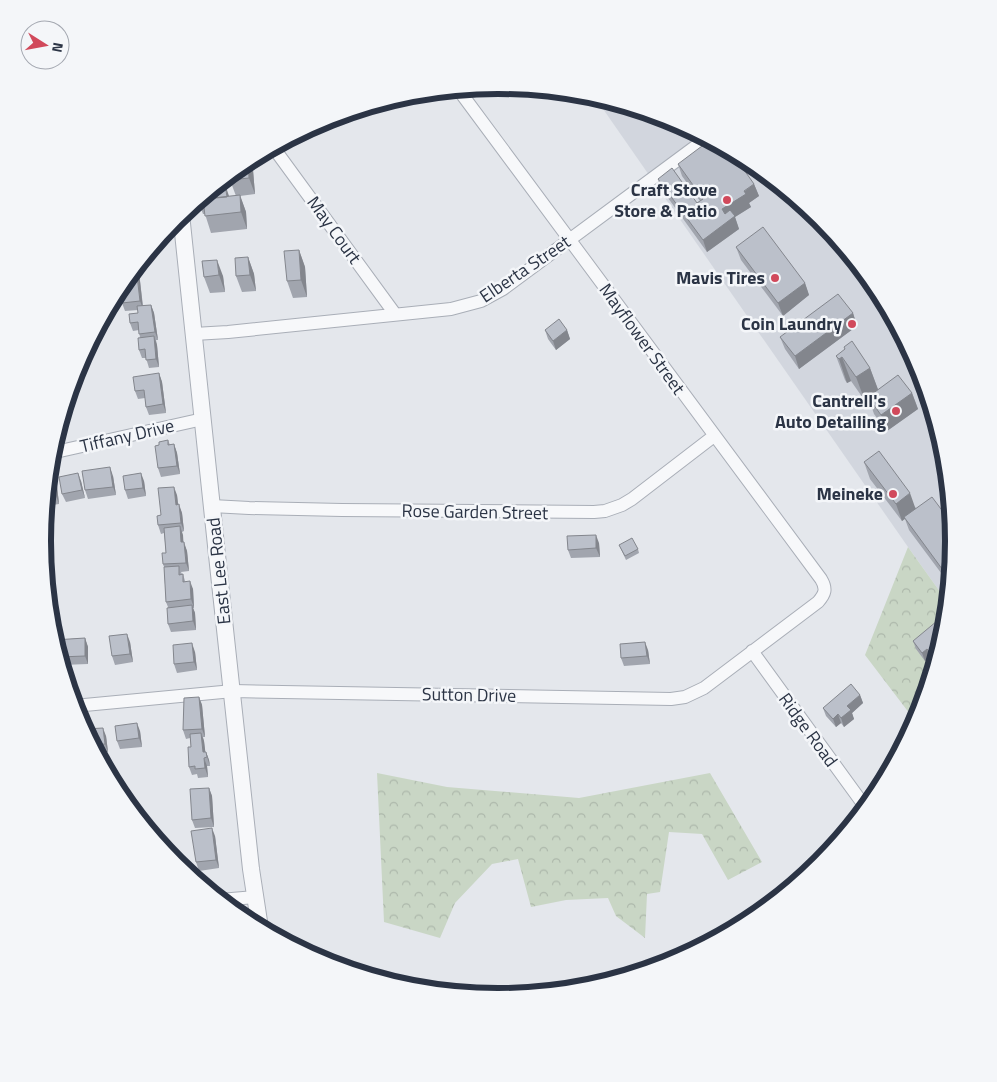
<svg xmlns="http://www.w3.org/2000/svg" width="997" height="1082" font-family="'Titillium Web',sans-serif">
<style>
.built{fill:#d2d6de}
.forest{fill:url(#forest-crowns)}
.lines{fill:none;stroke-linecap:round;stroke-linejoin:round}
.minor-casing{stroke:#a9aeb7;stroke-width:14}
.tertiary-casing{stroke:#a9aeb7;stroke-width:18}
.minor{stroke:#f7f8fa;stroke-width:12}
.tertiary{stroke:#f7f8fa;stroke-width:16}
.wall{fill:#a1a5ae}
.shaded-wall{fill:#83868d}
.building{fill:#bbc0ca;stroke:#83868d}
.poi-dot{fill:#d1495b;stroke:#f4f6f9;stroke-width:2}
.labels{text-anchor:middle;stroke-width:5;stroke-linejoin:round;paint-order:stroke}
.poi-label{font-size:18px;font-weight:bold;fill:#2b3445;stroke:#f4f6f9;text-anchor:end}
.street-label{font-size:18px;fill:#2b3445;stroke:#f4f6f9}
.rim{fill:none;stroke:#2b3445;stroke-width:6}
</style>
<defs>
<pattern id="forest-crowns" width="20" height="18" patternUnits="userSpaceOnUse" patternTransform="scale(1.25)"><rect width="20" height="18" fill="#c9d6c5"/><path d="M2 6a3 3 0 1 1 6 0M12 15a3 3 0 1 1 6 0" fill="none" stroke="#adb8ab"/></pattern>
</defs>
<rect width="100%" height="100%" fill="#e4e7ec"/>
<path class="built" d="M594 96 673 120 752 162 821 219 896 321 920 367 946 452 954 541 948 603 908 547Z"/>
<path class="forest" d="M908 547 948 603 946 630 920 716 916 722 865 655Z
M377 773 447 787 579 798 710 773 762 862 728 880 702 834 669 832 660 892 647 894 645 938 616 916 608 898 566 900 531 907 518 859 492 864 455 903 440 938 384 922Z"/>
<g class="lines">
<defs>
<path id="minor" d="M273 147 395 314
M194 334 228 332 451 309 481 301 503 289 707 138
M51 453 203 419
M212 506 249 508 342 510 594 512 605 511 622 505 632 499 714 436
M752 651 866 808
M74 706 233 691 671 699 685 697 704 688 818 602C825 594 827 589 821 579L458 89
M220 900 255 897"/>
<path id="tertiary" d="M181 214 219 574 251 869 260 928"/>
</defs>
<use href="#minor" class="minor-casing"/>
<use href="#tertiary" class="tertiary-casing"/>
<use href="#minor" class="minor"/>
<use href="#tertiary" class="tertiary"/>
</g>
<path class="wall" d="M640 110 654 114 649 117 647 115 645 117 642 113Z
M252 158 255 194 240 196 246 212 247 229 211 233 205 214H203L198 201 236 196 230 180 245 162Z
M734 163 754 184 759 196 749 203 751 207 735 217 739 229 707 252 663 191 658 179 697 203 700 201 682 176 678 164Z
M736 247 805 283 809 295 783 316 741 260Z
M299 250 305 267 307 297 293 298 287 281Z
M248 257 254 274 256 291 242 292 236 276Z
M202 261 223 276 225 292 210 293 204 277Z
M137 266 139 272 143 306 151 305 154 313 158 340H156L157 345 159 367 149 368 146 358H142L139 350 140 338 139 330 133 331 130 323 138 313V310L125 311 122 303 120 287Z
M853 313 857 326 799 369 785 349 780 337Z
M545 330H567L570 339 556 350 548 339Z
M844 347 870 368 878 390 912 393 918 409 887 431 874 414 869 399 865 401 851 381 847 383 845 380 836 356 845 350Z
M159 373 162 382 166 413 149 415 146 407 145 398 138 399 135 391Z
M68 398 70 409 64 410 65 412H63Z
M168 440 170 445 174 444 177 453 180 474 161 477 158 468 159 445Z
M864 462 916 508 954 541 950 585 909 530 905 519 902 521 870 479Z
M113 476 116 495 88 499 85 490Z
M49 478 57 486 59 504 46 506Z
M81 481 85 498 66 502 62 494Z
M144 481 146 496 128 499 125 490Z
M177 495 178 504 182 513 184 531 182 532 183 542 187 551 189 571 181 572 182 574H183L185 581 193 589 194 608H193L195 613 196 630 171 632 168 624V607L166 602 164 567 163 564 166 553 164 533 161 534 158 525 161 515Z
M599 543 600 557 571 558 568 550Z
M619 545 638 549 639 553 626 560Z
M945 632 938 656 933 660 930 657 925 661 916 649 913 641Z
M85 638 88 647V664L62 665 54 640Z
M130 642 133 662 115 665 112 656Z
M648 650 650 664 624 666 621 658Z
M195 652 197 670 177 673 174 664Z
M860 695 863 703 852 713 854 719 844 727 841 723 836 727 826 716 823 708Z
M199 697 202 705 205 737H203L204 741 205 752H206L209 760 210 766H207L208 777 198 778 197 774 192 775 189 767 191 747 190 738 186 739 183 730Z
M85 729 106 736 108 752 97 753Z
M140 731 142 747 120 749 117 741Z
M209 788 212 796 214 827 195 828 192 820Z
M215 836 219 868 199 871 196 862Z"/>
<path class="shaded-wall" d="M642 110 646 112 647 115 645 117Z
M647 112 654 114 649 117Z
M252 158 255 194 249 178 248 160Z
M225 184 229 196 231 210 227 197Z
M754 184 759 196 749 203 751 207 735 217 739 229 707 252 703 240 727 222 722 209Z
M240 195 246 212 247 229 241 212Z
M299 250 305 267 307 297 301 280Z
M248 257 254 274 256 291 250 275Z
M217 260 223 276 225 292 219 275Z
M137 266 139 272 143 309 140 301Z
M805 283 809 295 783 316 778 303Z
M151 305 154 313 158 340 155 332Z
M853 313 857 326 799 369 795 356Z
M567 330 570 339 556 350 553 341Z
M154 336 157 345 159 367 156 359Z
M842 357 851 381 847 383 839 359Z
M870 368 879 392 868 397 869 399 865 401 856 377Z
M159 373 162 382 166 413 163 404Z
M912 393 918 409 887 431 881 415Z
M68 398 70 409 67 401Z
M174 444 177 453 180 474 177 466Z
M110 467 113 476 116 495 113 487Z
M78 473 81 481 85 498 82 490Z
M141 473 144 481 146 496 143 488Z
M53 477 57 486 59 504 56 496Z
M174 487 177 495 179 513 176 505Z
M910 493 916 510 902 521 896 504Z
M179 504 182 513 184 531 181 523Z
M180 526 183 535 184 551 181 542Z
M596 535 599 543 600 557 596 548Z
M184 542 187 551 189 571 186 563Z
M951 575 950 582 948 577Z
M190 581 193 589 194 608 191 599Z
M192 605 195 613 196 630 193 621Z
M127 634 130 642 133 662 130 654Z
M944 636 938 656 933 660 930 652 937 642Z
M85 638 88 647V664L85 656Z
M645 642 648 650 650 664 647 656Z
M192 643 195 652 197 670 194 662Z
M927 649 930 657 925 661 922 653Z
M860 695 863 703 852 713 854 719 844 727 841 718 847 706Z
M199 697 202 705 205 737 202 729Z
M838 714 841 723 836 727 833 719Z
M137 723 140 731 142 747 139 738Z
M103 728 106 736 108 752 105 744Z
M201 733 204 741 206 757 203 752Z
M206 752 209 760 210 766 207 757Z
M204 758 207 766 208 777 205 768Z
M209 788 212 796 214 827 211 818Z
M212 828 215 836 219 868 216 860Z"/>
<path class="building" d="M710 140 722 146 734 163 737 160 754 184 744 191 746 194 722 209 725 214 730 210 735 216 703 240 658 179 672 168 697 203 703 199 678 164Z
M248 160 249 178 230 180V174Z
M225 184 227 197 203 199V201L198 202V201L217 185Z
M240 195 241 212 205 216 203 199Z
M763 227 805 283 778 303 736 247Z
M299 250 301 280 287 281 284 251Z
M248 257 250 275 236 276 235 258Z
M217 260 219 275 204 277 202 261Z
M136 267 140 301 122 303 120 287Z
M838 294 853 313 795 356 780 337Z
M151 305 155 332 139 334 138 322 130 323 129 314 138 313 137 306Z
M559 319 567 330 553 341 545 330Z
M154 336 156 359 146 360 145 349 139 350 138 338Z
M852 341 870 368 856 377 842 357 839 359 836 356 845 349 844 347Z
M159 373 163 404 146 407 144 390 135 391 133 377Z
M898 375 912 393 881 415 868 397Z
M168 440V445L174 444 177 466 158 468 155 446 159 445V442Z
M879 451 910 493 896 504 864 462Z
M110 467 113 487 85 490 82 471Z
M78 473 82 490 62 494 59 477Z
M141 473 143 488 125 490 123 476Z
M53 477 56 496 47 497 49 478Z
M174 487 176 505 179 504 181 523 158 525 157 516 161 515 158 488Z
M932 497 953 525 954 541 951 575 948 577 904 517Z
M180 526 181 542H184L186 563 163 564 162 553H166L164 528Z
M596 535V548L568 550 567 536Z
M632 538 638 549 625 556 619 545Z
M179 566V575L183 574V582L190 581 191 599 166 602 164 567Z
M192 605 193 621 168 624 167 608Z
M937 621 945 632 944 636 937 642 939 644 930 652 927 649 922 653 913 641Z
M127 634 130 654 112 656 109 636Z
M85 638V656L59 657 54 640Z
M645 642 647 656 621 658 620 644Z
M192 643 194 662 174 664 173 645Z
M851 684 860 695 847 706 851 710 841 718 838 714 833 719 823 708Z
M199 697 202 729 183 730 184 698Z
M137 723 139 738 117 741 115 726Z
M103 728 105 744 93 745 85 729Z
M201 733 203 752H206L207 757 204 758 205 768 195 769V766L189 767 188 747H191L190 734Z
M209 788 211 818 192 820 190 789Z
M212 828 216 860 196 862 191 831Z"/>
<g class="poi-dot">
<circle cx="727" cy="200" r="5"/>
<circle cx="775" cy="278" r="5"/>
<circle cx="852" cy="324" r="5"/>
<circle cx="896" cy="411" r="5"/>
<circle cx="893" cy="494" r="5"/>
</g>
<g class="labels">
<g class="poi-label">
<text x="717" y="196">Craft Stove<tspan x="717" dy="21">Store &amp; Patio</tspan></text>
<text x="765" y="284">Mavis Tires</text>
<text x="842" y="330">Coin Laundry</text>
<text x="886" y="407">Cantrell's<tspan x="886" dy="21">Auto Detailing</tspan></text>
<text x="883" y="500">Meineke</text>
</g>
<g class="street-label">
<text transform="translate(334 230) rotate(54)" y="6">May Court</text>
<text transform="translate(525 269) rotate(-34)" y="6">Elberta Street</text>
<text transform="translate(642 339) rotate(54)" y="6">Mayflower Street</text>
<text transform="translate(127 436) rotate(-13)" y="6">Tiffany Drive</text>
<text transform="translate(475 512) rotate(1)" y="6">Rose Garden Street</text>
<text transform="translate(219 571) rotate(-96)" y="6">East Lee Road</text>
<text transform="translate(469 695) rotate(1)" y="6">Sutton Drive</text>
<text transform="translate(808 730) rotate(54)" y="6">Ridge Road</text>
</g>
</g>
<path d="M0 0H997V1082H0ZM51 541a447 447 0 1 1 894 0a447 447 0 1 1-894 0Z" fill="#f4f6f9" fill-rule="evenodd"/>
<path class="rim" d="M51 541a447 447 0 1 1 894 0a447 447 0 1 1-894 0Z"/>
<g transform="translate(45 45) rotate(101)"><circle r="24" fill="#f4f6f9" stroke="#a4a8b1"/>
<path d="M0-4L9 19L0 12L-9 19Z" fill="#d1495b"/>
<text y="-8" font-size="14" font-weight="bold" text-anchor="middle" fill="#2b3445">N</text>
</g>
</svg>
